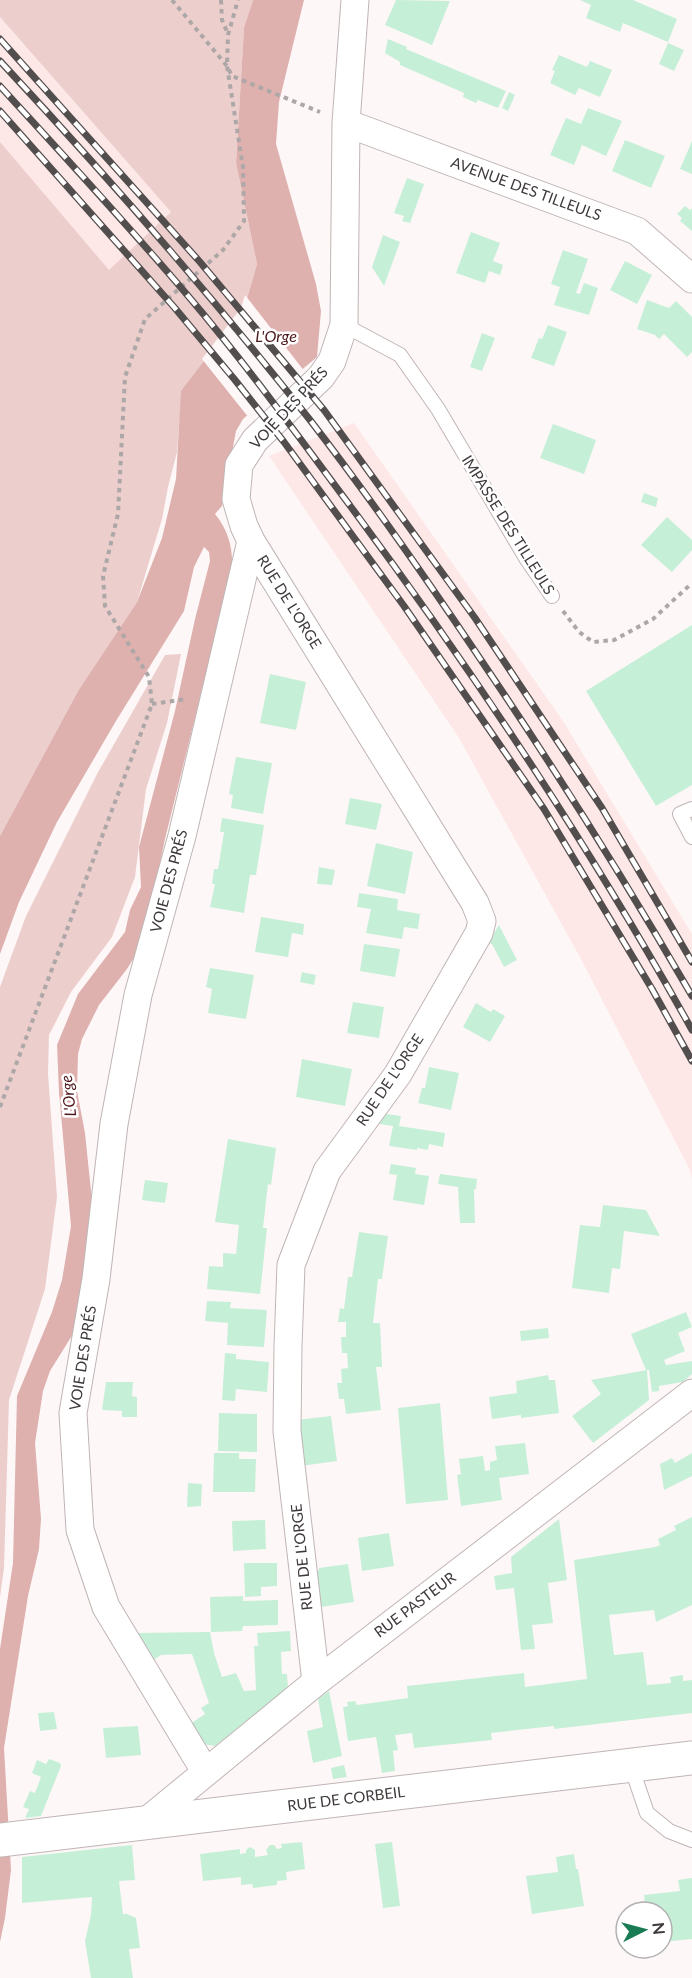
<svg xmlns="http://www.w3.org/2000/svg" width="692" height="1978" font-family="Lato,sans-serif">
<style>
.built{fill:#fde8e7}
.green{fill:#eccecd}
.water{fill:#deb1af}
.pier{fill:#fef7f7}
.building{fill:#c6efd8}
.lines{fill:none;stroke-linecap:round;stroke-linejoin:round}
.lane-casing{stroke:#c0b5b5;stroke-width:16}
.street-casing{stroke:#c0b5b5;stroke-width:29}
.secondary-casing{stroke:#c0b5b5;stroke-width:35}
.path{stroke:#ada7a7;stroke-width:4;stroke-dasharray:4.5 4.5;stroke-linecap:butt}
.lane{stroke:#fff;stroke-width:14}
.street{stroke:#fff;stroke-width:27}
.secondary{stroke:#fff;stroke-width:33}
.rail-casing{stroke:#534e4e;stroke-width:7}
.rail{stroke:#fff;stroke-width:4.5;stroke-dasharray:14;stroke-linecap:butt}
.labels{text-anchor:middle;stroke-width:5;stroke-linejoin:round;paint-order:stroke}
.street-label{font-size:15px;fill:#3f3a3a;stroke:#fff}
.water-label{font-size:16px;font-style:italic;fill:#4e171a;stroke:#fff}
</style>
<rect width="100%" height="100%" fill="#fef7f7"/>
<path class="built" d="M0 17 171 212 109 271 0 200Z
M354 423 563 721 692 934V1180L690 1170 582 961 459 738 269 456Z"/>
<path class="green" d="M0 0H253L244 29 236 163 257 264 244 309 182 391 177 452 168 487 162 519 137 602 78 691 0 836V142L109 270 171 212 0 17Z
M181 654 167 723 146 789 135 877 112 937 71 992 49 1035 48 1074 57 1197 45 1289 9 1400 4 1568 0 1597V987L26 916 97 774 165 655Z"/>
<path class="water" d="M253 0H304L279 102 276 144 316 284 321 311 317 357 243 419 236 431 222 506 215 514C228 530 233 547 232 568L165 839 143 943 127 969 99 1005 82 1039 78 1054 77 1091 85 1133 93 1210 81 1301 73 1334 50 1371 43 1391 35 1443 41 1519 39 1549 28 1596 4 1748 11 1870 5 1918 0 1942V1649L13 1563 17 1396 52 1312 62 1280 71 1226 59 1092 57 1045 78 994 125 932 130 910 141 887 139 847 175 711 195 619 210 561 209 552 204 547 194 567 184 611 116 721 57 822 19 902 0 954V836L78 691 137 602 162 538 176 479 181 391 244 309 257 264 236 163 244 28Z"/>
<path class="pier" d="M245 295 305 372 249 418 202 359 241 308Z"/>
<path class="building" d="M396 0 450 1 432 45 385 25Z
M580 0H633L677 19 668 42 623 23 620 32 586 18 591 5Z
M388 39 407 47 406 49 506 91 498 108 478 100 476 103 463 97 464 93 400 65V62L385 53Z
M668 43 684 50 674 71 659 64Z
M559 55 587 67 590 61 612 70 600 97 579 88 575 95 550 83 555 71 552 70Z
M509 92 515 95 508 111 502 108Z
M588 108 622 121 606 156 582 145 574 165 550 155 566 118 581 124Z
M625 140 665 156 651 188 612 171Z
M692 141V174L680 169Z
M407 178 424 184 410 223 402 221 404 216 394 213Z
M685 206 690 210 692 208V231L680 221 682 218 677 214Z
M471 232 500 243 493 261 503 265 500 275 489 271 485 283 456 273Z
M383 235 400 242 384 286 372 267Z
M563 250 588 259 576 293 580 294 584 283 598 288 589 315 554 305 560 287 551 284Z
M625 261 652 275 637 304 610 290Z
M647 300 669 308 676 301 692 317V352L687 357 664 334 659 339 655 335 637 329Z
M548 325 567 332 554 366 531 358 539 338 542 339Z
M482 333 495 338 482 371 470 367Z
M553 424 596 440 584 474 540 458Z
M644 493 658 498 656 507 641 502Z
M667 517 692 540V550L672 572 641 545Z
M692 625V785L656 806 586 691Z
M270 674 306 682 296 730 260 723Z
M236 757 272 763 263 814 231 808 233 795 229 794Z
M350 798 382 804 376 830 345 824Z
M222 818 264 825 256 875H250L244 913 210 907 215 884H212L214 869H218L224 832H220Z
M376 843 413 852 405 894 367 886Z
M319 867 335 870 332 885 317 884Z
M359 893 398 899 397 910 420 914 418 929 404 927 402 939 366 933 371 909 357 907Z
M261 917 304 924 303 935 292 933 288 957 255 952Z
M499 925 517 960 504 967 492 944 488 943Z
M364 944 400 949 395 977 360 971Z
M210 968 254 975 246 1019 208 1013 212 989 206 987Z
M302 972 316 975 314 985 300 982Z
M353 1002 384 1007 379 1038 347 1033Z
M476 1003 491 1012 493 1009 505 1016 490 1042 463 1027Z
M302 1059 352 1069 345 1106 296 1097Z
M429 1067 459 1073 451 1110 418 1103 422 1088H425Z
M380 1113 401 1116 399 1126 445 1133 443 1147 429 1144 428 1150 417 1148V1150L389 1146 393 1126 373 1123Z
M228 1139 276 1148 271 1185 268 1184 263 1228H267L260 1294 207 1289 209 1266 223 1267V1253L236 1254 239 1225 215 1222Z
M391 1164 416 1168 415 1174 429 1176 424 1205 393 1200 397 1175 389 1174Z
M440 1174 477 1179 476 1189H474L475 1223H460L458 1187 438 1184Z
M145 1180 168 1183 165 1203 142 1200Z
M603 1205 646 1210 660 1236 624 1231 620 1269 612 1268 609 1293 572 1288 580 1225 600 1227Z
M359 1232 388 1236 382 1279H378L373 1323H380L382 1367H376L381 1410 346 1414 344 1399H339L337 1383H342L341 1369 348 1368 347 1353H342L341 1337H346V1322H338L340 1308 344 1309 348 1277H352Z
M207 1301 231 1302 230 1308 267 1310 264 1347 227 1345 228 1323 205 1321Z
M686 1312 692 1327 678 1333 685 1351 664 1360 666 1365 692 1361V1374L683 1382 659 1386V1391L652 1392 649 1370H646L631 1334Z
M548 1328 549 1338 521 1341 520 1331Z
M225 1353 236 1354V1359L269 1362 267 1392 236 1389 235 1401 222 1400Z
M647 1370 649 1400 593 1443 572 1416 601 1394 591 1380Z
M548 1375 549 1380H555L559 1413 521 1418V1415L492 1419 489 1397 517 1393 516 1381Z
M106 1382H133L132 1396 137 1397V1417H122V1411L102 1410Z
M440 1403 448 1500 406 1504 398 1408Z
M219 1413 257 1414V1452L218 1451Z
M331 1416 337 1461 301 1466 297 1420Z
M525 1443 529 1474 499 1478 502 1500 461 1506 457 1475 461 1474 459 1459 483 1456 485 1471 490 1470V1462L497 1460 495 1446Z
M214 1453H239V1459H256L255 1492H213Z
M692 1453V1476L664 1490 660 1464 672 1458 675 1463Z
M188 1483 202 1484 201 1506 187 1507Z
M692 1517V1605L656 1622 654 1610 609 1615 614 1655 643 1652 647 1685 671 1683 670 1677 683 1675V1681L692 1680V1713L554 1729V1726L491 1733 492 1740 414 1748 412 1733 395 1735 398 1750 393 1751 395 1771 382 1773 376 1737 348 1741 343 1707 348 1706 347 1702 355 1701 357 1705 408 1698 407 1686 524 1673 525 1687 587 1679 574 1560 655 1547 660 1545 658 1539 676 1530 674 1526Z
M559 1519 567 1580 548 1583 553 1623 532 1625 535 1649 521 1650 514 1588 496 1590 494 1576 512 1573 511 1557Z
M265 1520 266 1549 233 1551 232 1521Z
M389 1533 394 1566 362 1571 358 1538Z
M244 1563H277V1586L261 1587V1596L245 1597Z
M348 1564 354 1602 314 1608 310 1572 319 1570V1568Z
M243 1596V1601L278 1600V1625L243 1626 242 1631 211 1632 210 1597Z
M290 1631 291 1651 281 1652 282 1674H287L288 1689 215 1746 202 1744 190 1724 205 1714 201 1708 209 1703 192 1654 161 1655 152 1661 136 1633 210 1632 214 1653 222 1677 236 1673 244 1691 256 1690 254 1646H258L257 1633Z
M329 1691 342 1756 313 1763 307 1731 323 1727 318 1699Z
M54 1712 57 1729 40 1731 38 1713Z
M138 1726 141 1755 106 1758 103 1728Z
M49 1759 60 1763 61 1766 41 1816 25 1818 29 1809 23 1807 30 1791 35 1793 41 1777 32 1773 37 1760 46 1764Z
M344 1765 347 1777 333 1779 331 1768Z
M302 1842 305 1869 286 1872 287 1880 277 1881V1885L253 1888 252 1884 241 1885V1877L203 1881 200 1854 240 1849V1854L246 1853V1850L250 1847 255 1850V1857L268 1855 266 1850 270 1845H274L277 1849 282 1848 281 1844Z
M392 1842 400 1906 383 1908 375 1844Z
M132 1845 135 1880 119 1881 123 1914H127L136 1918 140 1948 129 1949 133 1978H91L85 1941 91 1915 92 1897 22 1903V1857Z
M574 1854 576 1869H578L584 1906 532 1914 526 1876 558 1872 556 1857Z
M692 1878V1939L662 1942V1912H646L644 1895 680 1891 678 1880Z"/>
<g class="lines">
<defs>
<path id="lane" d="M344 325 400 355 438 409 526 558 552 596
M692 809 680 814 692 837
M631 1766 647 1813 669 1831 692 1840"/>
<path id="street" d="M346 123 637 231 692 279
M251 541 475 903 482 921 479 933 398 1074 327 1171 291 1265 288 1346 287 1431 316 1682
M205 1771 106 1607 80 1530 73 1413 96 1279 114 1124 138 995 182 836 251 541 244 526 236 499 239 465 255 440 321 377 332 361 344 325 346 123 355 0
M143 1824 316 1682 692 1393"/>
<path id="secondary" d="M0 1840 692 1758"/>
</defs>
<use href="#lane" class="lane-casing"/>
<use href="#street" class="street-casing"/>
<use href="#secondary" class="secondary-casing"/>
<path class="path" d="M172 0 227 66 232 76 320 112
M221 0 222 20 228 34
M563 611 579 632 593 642 614 640 653 619 692 583
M152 704 187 699
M0 1107 152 704 149 677 105 606 103 576 118 514 125 377 145 319 223 250 244 221 243 167 227 66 228 35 238 0"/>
<use href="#lane" class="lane"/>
<use href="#street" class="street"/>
<use href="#secondary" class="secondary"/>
<defs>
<path id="rail" d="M0 39 200 262 324 410 475 618 602 808 692 962
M0 61C108 177 212 296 310 420 371 499 428 581 483 663 557 772 626 882 692 996
M0 86C64 156 128 225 189 297 246 364 298 436 351 507 475 674 591 848 692 1030
M0 111 174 307 235 380 284 442 404 606 544 809 652 989 692 1061"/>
</defs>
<use href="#rail" class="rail-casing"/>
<use href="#rail" class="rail"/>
</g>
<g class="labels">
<g class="street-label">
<text transform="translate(526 189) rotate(20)" y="5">AVENUE DES TILLEULS</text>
<text transform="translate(289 408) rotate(-47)" y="5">VOIE DES PRÉS</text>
<text transform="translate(508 525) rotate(58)" y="5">IMPASSE DES TILLEULS</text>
<text transform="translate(289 602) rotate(58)" y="5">RUE DE L'ORGE</text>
<text transform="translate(169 881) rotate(-75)" y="5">VOIE DES PRÉS</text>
<text transform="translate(390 1080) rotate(-56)" y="5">RUE DE L'ORGE</text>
<text transform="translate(83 1358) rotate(-81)" y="5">VOIE DES PRÉS</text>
<text transform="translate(302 1557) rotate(-96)" y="5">RUE DE L'ORGE</text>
<text transform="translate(415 1605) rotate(-37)" y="5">RUE PASTEUR</text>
<text transform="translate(346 1799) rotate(-7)" y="5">RUE DE CORBEIL</text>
</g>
<g class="water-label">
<text x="276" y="342">L'Orge</text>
<text transform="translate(68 1096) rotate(-96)" y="6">L'Orge</text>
</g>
</g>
<g transform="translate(644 1930) rotate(84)"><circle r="28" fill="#ffffff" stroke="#b2b0b0" stroke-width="1.5"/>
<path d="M0-4.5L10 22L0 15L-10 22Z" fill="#197b53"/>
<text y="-9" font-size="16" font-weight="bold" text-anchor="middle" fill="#3f3a3a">N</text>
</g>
</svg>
